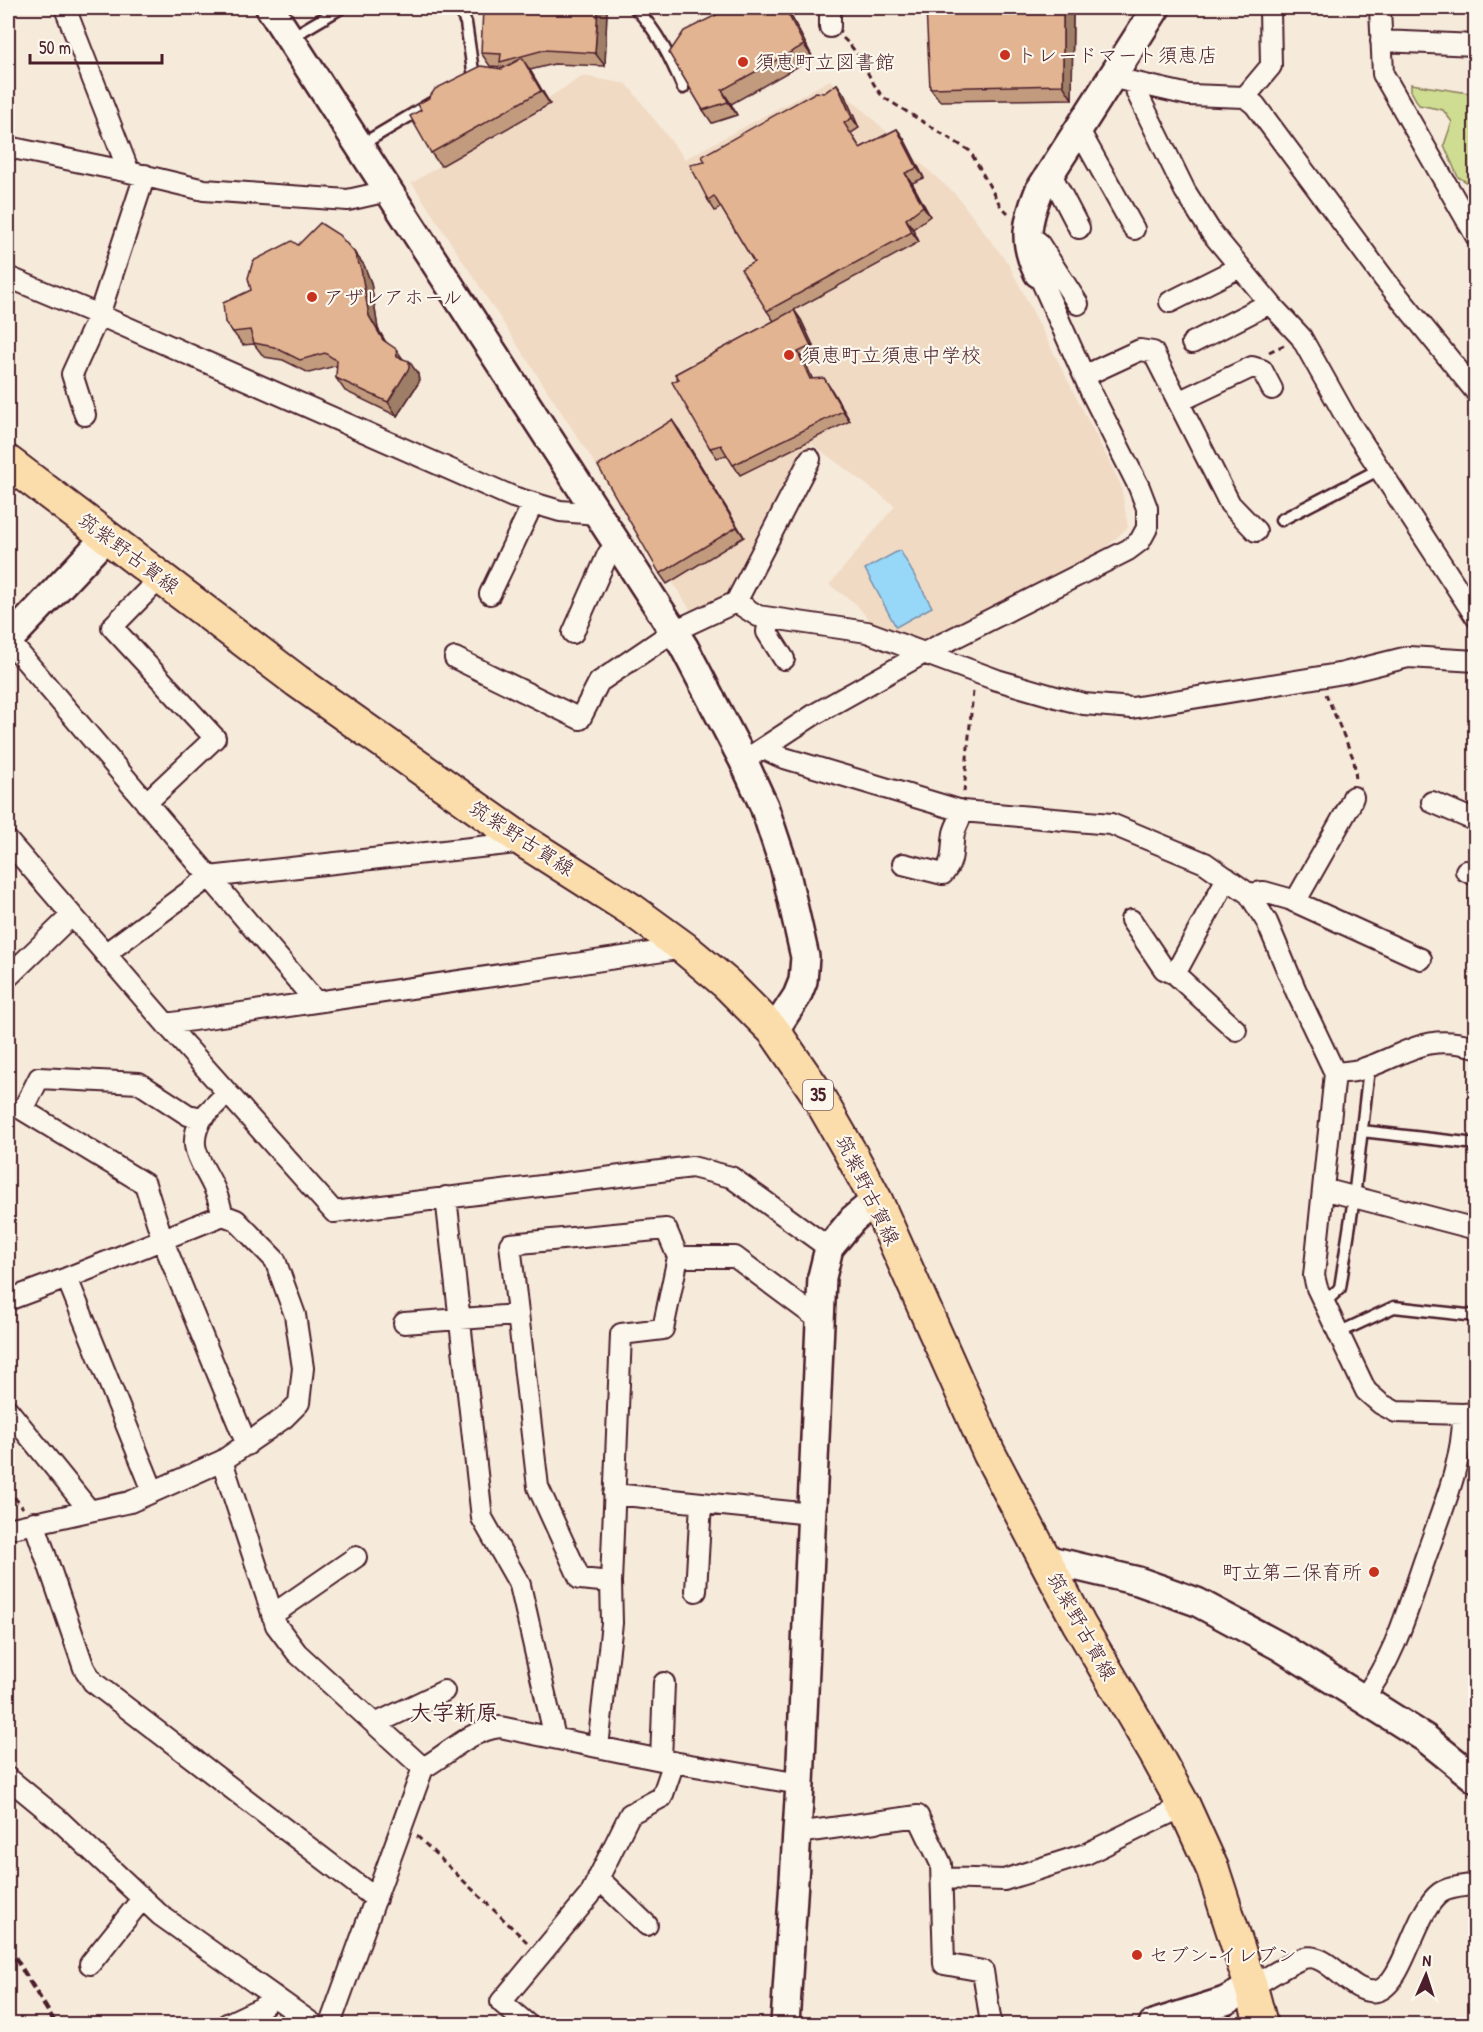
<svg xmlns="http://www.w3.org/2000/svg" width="1483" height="2032" font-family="'Patrick Hand','Klee One',sans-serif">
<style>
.built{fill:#f0dac4}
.green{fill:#cedd91;stroke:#8c7e5e;stroke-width:1.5}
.water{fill:#97d8f9;stroke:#788ea7;stroke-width:1.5}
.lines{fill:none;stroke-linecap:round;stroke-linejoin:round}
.lane-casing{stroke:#4a1f2b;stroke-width:15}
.street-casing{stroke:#4a1f2b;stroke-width:24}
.secondary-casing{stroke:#4a1f2b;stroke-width:32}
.primary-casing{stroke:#4a1f2b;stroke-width:36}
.path{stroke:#4a1f2b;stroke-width:3;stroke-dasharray:6 4.5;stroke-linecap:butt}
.lane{stroke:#fbf7ec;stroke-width:10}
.street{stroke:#fbf7ec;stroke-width:20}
.secondary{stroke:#fbf7ec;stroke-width:27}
.primary{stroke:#fbddab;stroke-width:32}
.rail{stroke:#4a1f2b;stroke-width:4.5;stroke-dasharray:9 4.5;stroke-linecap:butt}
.wall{fill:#c29b7e;stroke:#4a1f2b;stroke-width:1.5}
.shaded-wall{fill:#9e7e66;stroke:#4a1f2b;stroke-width:1.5}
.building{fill:#e2b492;stroke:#4a1f2b;stroke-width:1.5}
.poi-dot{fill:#c8321e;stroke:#fbf7ec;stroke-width:2}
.labels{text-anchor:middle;stroke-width:4.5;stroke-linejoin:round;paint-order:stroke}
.shield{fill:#fbf7ec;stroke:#7f6065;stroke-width:1.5}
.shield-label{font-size:18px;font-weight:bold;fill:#4a1f2b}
.poi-label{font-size:20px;fill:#4a1f2b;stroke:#fbf7ec;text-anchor:start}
.street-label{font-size:20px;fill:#4a1f2b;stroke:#fbf7ec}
.quarter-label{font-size:22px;font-weight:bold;fill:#4a1f2b;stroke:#fbf7ec}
</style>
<rect width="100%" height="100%" fill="#f6eada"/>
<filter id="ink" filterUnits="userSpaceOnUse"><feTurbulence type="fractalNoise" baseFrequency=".0167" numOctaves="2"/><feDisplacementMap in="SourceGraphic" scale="12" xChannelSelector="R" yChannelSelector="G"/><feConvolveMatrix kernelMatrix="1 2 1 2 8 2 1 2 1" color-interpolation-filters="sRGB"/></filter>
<g filter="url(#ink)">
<path class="built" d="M583 76 627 84 685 159 830 80 957 196 1009 265 1121 485 1128 527 1095 558 921 646 879 631 855 603 829 585 895 506 812 444 728 592 695 617 412 183Z"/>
<path class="green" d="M1411 84 1475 94V165L1468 183 1458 177 1444 145 1452 122 1443 110 1419 105 1411 91Z"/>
<path class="water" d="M900 550 932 607 896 627 865 569Z"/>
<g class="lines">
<defs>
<path id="lane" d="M459 8 466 23 474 78 470 80
M635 8C657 30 671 59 683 88
M290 38 341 8
M359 146 433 102
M1281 520 1380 469
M1362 1131 1476 1144
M1324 1303 1340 1288 1354 1198 1368 1077 1365 1067
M1338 1333 1394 1307 1476 1316"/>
<path id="street" d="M65 8 129 172
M830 8V27
M1380 8 1383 74 1476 236
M1381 41 1476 45
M1123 80 1189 95 1245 97 1255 105 1385 280 1476 392
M1135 84 1137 93 1185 191 1211 232 1274 308 1301 337 1347 419 1476 617
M1245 97 1271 66 1270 8
M1079 130 1134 229
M8 147 129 172 204 190 348 200 388 191
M1051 174 1079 228
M1027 240 1038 242 1078 304
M8 277 99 315 513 497 560 511 597 514
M1170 302 1240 267
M1192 343 1270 303
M1084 376 1140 350 1153 352 1230 504 1256 531
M1178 402 1252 367 1262 370 1272 389
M85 415 72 374 99 315 145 175
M490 594 533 503
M736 602 758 616 867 632 997 680 1056 697 1084 704 1132 708 1344 673 1408 657 1476 661
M769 618 767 632 784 659
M573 633 608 554 619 547
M8 640 316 1002
M455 658 580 719 599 682 674 631 736 602 810 459
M764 749 781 757 962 811 1111 824 1205 863 1249 894 1267 922 1296 991 1335 1073 1314 1276 1317 1288 1366 1391 1381 1404 1396 1412 1463 1414 1476 1413
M754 754 815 714 924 653 1128 550 1140 541 1147 528V508L1139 487 1092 394 1038 273
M1432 802 1476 821
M146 803 215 738 112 627 161 577
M8 841 166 1024 334 1212 692 1167 731 1177 829 1248
M903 864 943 874C955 860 951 851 954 833 956 825 961 819 962 811
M1466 871 1476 875
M1227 878 1175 974 1236 1030
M1249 894 1264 892 1289 899 1421 959
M1295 902 1349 807 1353 797
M1131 920 1164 969 1175 974
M105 954 209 877 525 842
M8 977 72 915
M166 1024 684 948
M1335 1073C1343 1072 1351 1072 1359 1070 1406 1056 1421 1032 1476 1047
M202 1118 227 1093
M1323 1189 1476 1229
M446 1197 482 1518 520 1585 555 1738
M223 1215C220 1206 218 1196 214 1188 202 1161 185 1148 202 1118L188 1115 139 1083 39 1078 23 1110 145 1184 163 1241 247 1445
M67 1278 153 1491
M8 1300 67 1278 223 1215 236 1220 275 1260 295 1315 303 1368 299 1403 284 1418 222 1461 130 1502 8 1529
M404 1323 518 1315
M8 1410 89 1510
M222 1461 276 1625 297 1653 423 1768
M614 1494 811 1514
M34 1522 84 1668 93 1682 376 1899
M611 1582 621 1334 663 1329 678 1257
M696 1591 701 1503
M272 1615 356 1557
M1363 1698C1395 1659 1409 1604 1426 1556 1441 1513 1464 1460 1463 1414
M375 1724 444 1691
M598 1747 612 1623 611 1582 580 1579 538 1487 510 1244 666 1229 678 1257H735L814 1316
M661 1760 664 1683
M8 1778 58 1819 160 1915 313 2024
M797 1833 918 1816 941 1864 944 1964 983 1971 991 2024
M598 1878 647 1925
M942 1878 1004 1880 1086 1854 1184 1806
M90 1964 142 1899
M1251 1987C1264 1980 1291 1962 1304 1958 1329 1951 1350 1996 1377 1991 1404 1984 1414 1912 1440 1893 1448 1887 1465 1886 1476 1884
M227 2024 261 2008 274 1996
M330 2024 423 1768C450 1753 468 1731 500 1727L661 1760 800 1784
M527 2024 501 2002 590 1895 630 1814 662 1797 674 1762"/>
<path id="secondary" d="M270 8 684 647 743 760 764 806 785 869 805 957 803 981 797 996 774 1031
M1038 273C1023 242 1026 223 1039 191L1156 8
M8 641 107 536
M1045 1559 1138 1581 1197 1602 1279 1646 1425 1738 1476 1779
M785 2024 800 1784 822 1277 829 1248 853 1219 876 1200
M1153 2024 1225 2001 1251 1987"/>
<path id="primary" d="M8 462 297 681 525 842 632 910 684 948 727 984 774 1031 814 1089 849 1150 876 1200 989 1453 1079 1624 1156 1755 1184 1806 1213 1870 1251 1987 1261 2024"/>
</defs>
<use href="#lane" class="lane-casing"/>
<use href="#street" class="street-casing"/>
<use href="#secondary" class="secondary-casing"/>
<use href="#primary" class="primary-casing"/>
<path class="path" d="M843 38C864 57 867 78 883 97L970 151 1000 205 1008 213
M1269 352 1284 345
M1326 694 1354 760 1356 780
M964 792 973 691
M8 1489 23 1508
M417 1836 527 1942"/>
<use href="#lane" class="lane"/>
<use href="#street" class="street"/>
<use href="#secondary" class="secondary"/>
<use href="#primary" class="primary"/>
<path class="rail" d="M8 1946 56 2024"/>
</g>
<path class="wall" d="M607 8 605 66 554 64 530 70 550 104 441 166 431 153 502 69 505 68 504 67 490 66 481 53Z
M787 8 813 58 731 104 737 115 712 123 703 110Z
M1073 8 1072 99 940 101 930 88Z
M837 84 844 94 859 128 851 133 860 148 897 129 904 139 924 178 912 183 930 216 913 229 919 242 794 310 801 320 818 356 805 362 812 379 831 389 850 421 740 475 727 455 717 458 710 448 678 379 675 374 774 321 767 311 754 262 721 207 715 211 708 200 705 162 824 93Z
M354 252 364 265 371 283 378 329 385 341 418 374 419 382 397 416 345 391 336 378 337 367 335 366 309 373 283 360 264 357 254 344 243 345 225 322 251 290Z
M679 430 744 537 667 584 660 574Z"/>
<path class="shaded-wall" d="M598 8H607L605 66 595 53Z
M785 8H787L813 58 804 45Z
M1063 8H1073L1072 99 1063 85Z
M522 58 531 72 550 104 541 91Z
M837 84 844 94 859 128 852 118Z
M722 90 731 104 737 115 728 102Z
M897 129 904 139 924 178 917 168Z
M905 173 912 183 930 216 923 206Z
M906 219 913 229 919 242 912 232Z
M354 252 364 265 371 283 378 329 392 353 383 340 369 316Z
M794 310 801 320 818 356 811 346Z
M396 349 405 362 397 357Z
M798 352 805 362 817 389 810 379Z
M409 361 418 374 419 382 397 416 388 402Z
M824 378 831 389 850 421 843 411Z
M672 420 679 430 744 537 737 527Z"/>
<path class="building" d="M483 8H598L595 53 544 50 500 62 501 54 481 53Z
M730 8H785L804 45 722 90 728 102 703 110 669 53 684 31Z
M926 8H1063V85L930 88Z
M522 58 541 91 431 153 410 116 421 110 418 104 429 98 435 89 481 66 502 69Z
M837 84 852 118 844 123 860 148 897 129 917 168 905 173 923 206 906 219 912 232 767 311 741 269 754 262 714 196 708 200 690 165 705 162 702 156 816 92 824 93Z
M320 223 339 235 354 252 361 269 369 316 383 340 396 349 397 357 409 361V368L388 402 336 378 337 361 325 353 300 360 274 347 254 343 250 330 233 332 225 322 223 303 251 290 248 278 253 261 292 241 298 245Z
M794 310 811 346 798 352 810 379 824 378 843 411 733 465 721 445 710 448 672 382 679 379 675 374Z
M672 420 737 527 660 574 598 466Z"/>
</g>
<g class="poi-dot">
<circle cx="1005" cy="55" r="6"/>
<circle cx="743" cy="62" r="6"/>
<circle cx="312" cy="297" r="6"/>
<circle cx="789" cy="355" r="6"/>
<circle cx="1374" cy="1572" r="6"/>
<circle cx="1137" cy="1955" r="6"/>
</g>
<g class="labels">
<rect class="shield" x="803" y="1080" width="30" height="30" rx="4.5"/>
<g class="shield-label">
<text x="818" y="1101">35</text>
</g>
<g class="poi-label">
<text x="1017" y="62">トレードマート須恵店</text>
<text x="755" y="69">須恵町立図書館</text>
<text x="324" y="304">アザレアホール</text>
<text x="801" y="362">須恵町立須恵中学校</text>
<text x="1362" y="1579" text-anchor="end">町立第二保育所</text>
<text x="1149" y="1962">セブン-イレブン</text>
</g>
<g class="street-label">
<text transform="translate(129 553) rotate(37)" y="7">筑紫野古賀線</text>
<text transform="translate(522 838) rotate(33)" y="7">筑紫野古賀線</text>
<text transform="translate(868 1190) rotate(64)" y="7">筑紫野古賀線</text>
<text transform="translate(1082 1626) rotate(61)" y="7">筑紫野古賀線</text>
</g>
<g class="quarter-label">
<text x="454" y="1720">大字新原</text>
</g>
</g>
<rect width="1483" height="2032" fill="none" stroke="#fbf7ec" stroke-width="30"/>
<rect x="15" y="15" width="1453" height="2002" fill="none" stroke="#4a1f2b" stroke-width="2" filter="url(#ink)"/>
<g transform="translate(1426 1975) rotate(3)" stroke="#fbf7ec" stroke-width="4.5" paint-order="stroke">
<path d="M0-4.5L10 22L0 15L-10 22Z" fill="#4a1f2b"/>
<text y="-9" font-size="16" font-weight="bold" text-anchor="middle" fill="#4a1f2b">N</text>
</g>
<path d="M30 54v9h132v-9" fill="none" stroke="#4a1f2b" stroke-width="3"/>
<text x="39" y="54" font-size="18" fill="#4a1f2b" stroke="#fbf7ec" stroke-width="4.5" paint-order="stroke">50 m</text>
</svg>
